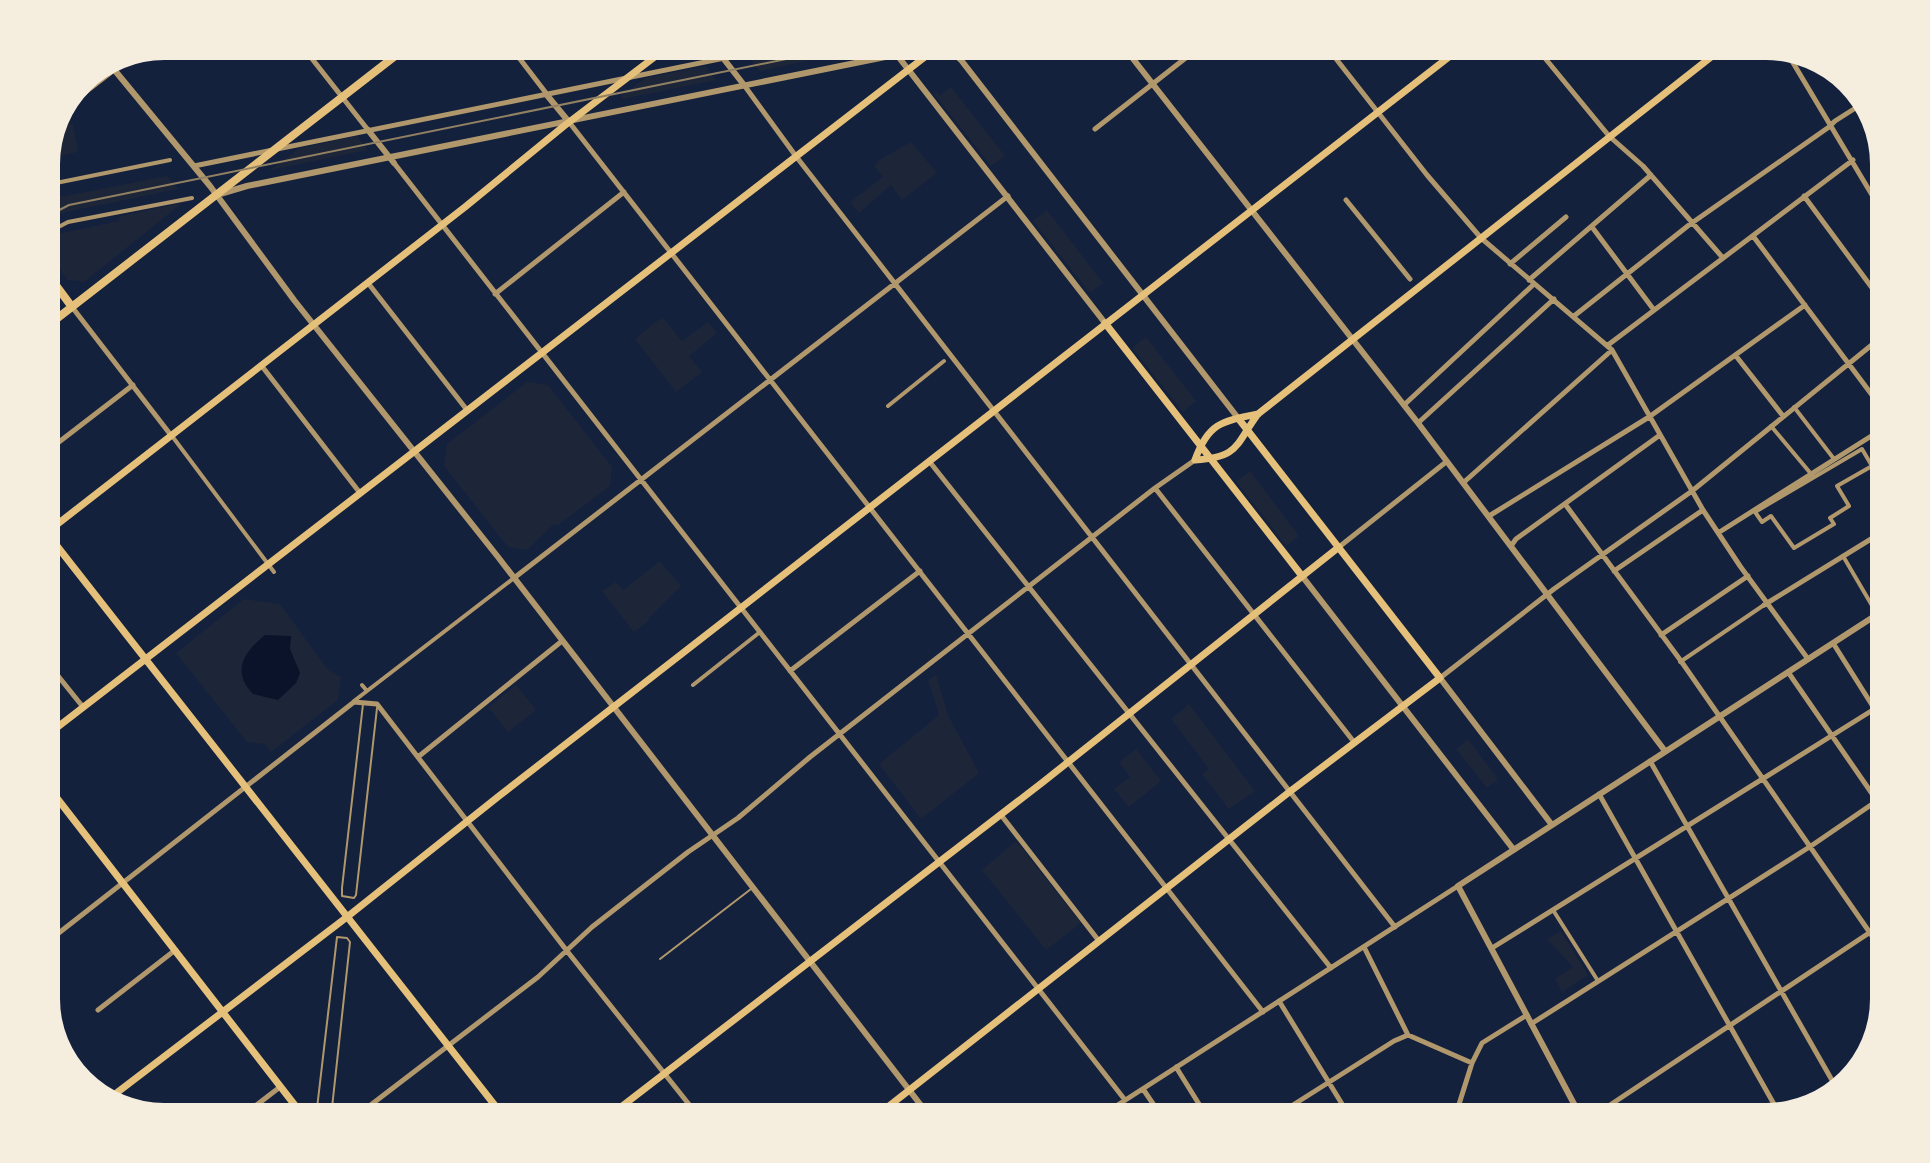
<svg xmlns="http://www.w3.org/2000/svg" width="1930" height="1163" font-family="Poppins,sans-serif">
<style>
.green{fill:#1d2539}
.water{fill:#0b132b}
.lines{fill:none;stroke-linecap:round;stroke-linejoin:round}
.service{stroke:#b1986c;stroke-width:2}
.pedestrian{stroke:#b1986c;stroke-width:4}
.minor{stroke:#b1986c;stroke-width:5}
.tertiary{stroke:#b1986c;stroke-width:6}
.secondary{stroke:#e5c07b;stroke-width:7}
.primary{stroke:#e5c07b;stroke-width:8}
.tram{stroke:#918062;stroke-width:2}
</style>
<rect width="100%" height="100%" fill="#14213d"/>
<path class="green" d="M800 46H856L858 50 760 71 748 57Z
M705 66 716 80 622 99 621 96 646 78Z
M951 87 1005 156 991 166 934 94 936 92 939 96Z
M69 124H73L78 152 46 159 57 134Z
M357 136 368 150 270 170 300 148Z
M911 142 937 173 902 200 891 185 859 213 850 202 883 177 874 166 879 160Z
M167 176 178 189 66 212 48 219 46 197 66 196Z
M182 203 84 282 67 280 46 246V242L57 234 119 221 120 216Z
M1047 210 1103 283 1090 293 1033 221Z
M662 317 682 341 708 322 717 333 689 356 702 372 676 392 635 339Z
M1146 337 1196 401 1183 412 1132 348Z
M527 382 548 385 612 467 610 486 558 525 554 524 527 550 508 547 444 466 447 444Z
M1250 471 1299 536 1286 546 1236 481Z
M660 561 681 586 648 619 649 621 634 632 602 591 616 582 623 590Z
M244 599 280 604 328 670 341 677 338 700 271 752 265 744 247 742 176 653Z
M936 675 948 715 979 773 921 819 879 764 939 715 928 680Z
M516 685 536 710 508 732 488 707Z
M1189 704 1255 791 1229 809 1202 774 1209 769 1171 719Z
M1468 739 1498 779 1487 788 1456 749Z
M1136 749 1161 781 1129 807 1114 789 1130 777 1119 762Z
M1016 841 1081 923 1046 950 982 870Z
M1561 931 1588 975 1562 992 1555 979 1573 967 1547 939Z"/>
<path class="water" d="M265 635 291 636 290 649 300 673 296 683 278 700 253 694C231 671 244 652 265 635Z"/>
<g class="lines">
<path class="service" d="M363 704 342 888V896L354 898 356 895 377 708
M660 959 751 889
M485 1113 494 1107
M316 1117 337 937 347 938 350 942 331 1117"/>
<path class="pedestrian" d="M46 185 170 160
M47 233 68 222 192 198
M888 406 944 361
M1794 407 1834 459
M1771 426 1812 475
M172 436 274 572
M1862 449 1872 466 1837 486 1849 506 1830 518 1834 524 1794 548 1771 516 1762 522 1755 512Z
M1843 556 1884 626
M1680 662 1764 605
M362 685 367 691
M693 685 760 632
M354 701 514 578
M1553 910 1598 981"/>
<path class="minor" d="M302 46 368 130
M510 46 546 93
M713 46 722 58
M1326 46 1427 175 1481 238 1612 350 1703 510 1740 566 1808 659
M1535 46 1609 136 1643 166 1723 258
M1786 51 1884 215
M744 85 795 155 1395 927
M70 104 123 63
M569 122 1263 1012
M1095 129 1201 46
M394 163 1125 1100
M194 166 784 46
M1804 196 1884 304
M1346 200 1410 279
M1592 227 1654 310
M1753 236 1884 411
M1510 264 1566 217
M1529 280 1651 175
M368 283 467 410
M495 294 624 192
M72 307 170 434
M1574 316 1689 225 1829 127 1835 121 1865 102
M1608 345 1853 160
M1736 356 1783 416
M261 365 360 493
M1404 405 1534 284
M1418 423 1554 299
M46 452 133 385
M929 461 1331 968
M1463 483 1612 350
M1155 488 1354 742
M1565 504 1681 661 1884 953
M1489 516 1649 417 1805 305
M1718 533 1884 428
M1511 546 1516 539 1660 435
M1339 547 1446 462
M1614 571 1703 510
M514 578 1008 196
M1764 605 1884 531
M1661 635 1748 576
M1833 643 1884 724
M46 661 83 707
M790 671 920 571
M1788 672 1884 811
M1440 678 1554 589 1692 491 1884 335
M418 757 562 641
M1650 761 1837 1089
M1599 794 1779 1113
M1001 815 1099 941
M46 943 354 702 377 704 567 951 699 1117
M1364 947 1408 1035 1472 1063
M1492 948 1884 703
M1279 1001 1350 1117
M98 1010 174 951
M1531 1024 1811 846 1884 796
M1176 1067 1207 1117
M1143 1089 1162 1117
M1819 1103 1832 1094
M241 1117 280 1087
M355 1117 538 977 592 927 688 852 738 818 810 757 1155 488 1195 460
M1099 1117 1458 886
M1274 1117 1394 1041 1408 1035
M1455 1117 1472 1063 1482 1043 1527 1015
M1592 1117 1884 923"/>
<path class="tertiary" d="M890 46 1105 323
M946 46 961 60 1238 418
M1123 46 1418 423 1665 751
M723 58 744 85
M961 59 962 51 977 46
M112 67 210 186 294 300 498 557 930 1117
M546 94 569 122
M368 130 394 163
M220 194 247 186 895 55
M1302 576 1514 850
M1440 678 1552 825
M1581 1117 1458 886 1884 610"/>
<path class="secondary" d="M1105 323 1302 576
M1258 414C1222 421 1208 423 1195 460 1240 457 1235 445 1258 414L1725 46
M46 532 504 1117
M46 533 465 207 564 126 669 46
M46 736 939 46
M46 784 304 1117
M106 1101 347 917 499 796 1463 46
M608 1117 1043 782 1339 547
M875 1117 1288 793 1440 678 1238 418"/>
<path class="primary" d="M46 272 72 307
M46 327 408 46"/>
<path class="tram" d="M46 217 69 205 850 46"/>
</g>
<path d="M0 0H1930V1163H0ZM164 60H1766A104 104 0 0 1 1870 164V999A104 104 0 0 1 1766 1103H164A104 104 0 0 1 60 999V164A104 104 0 0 1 164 60Z" fill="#f5edde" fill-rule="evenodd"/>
</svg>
